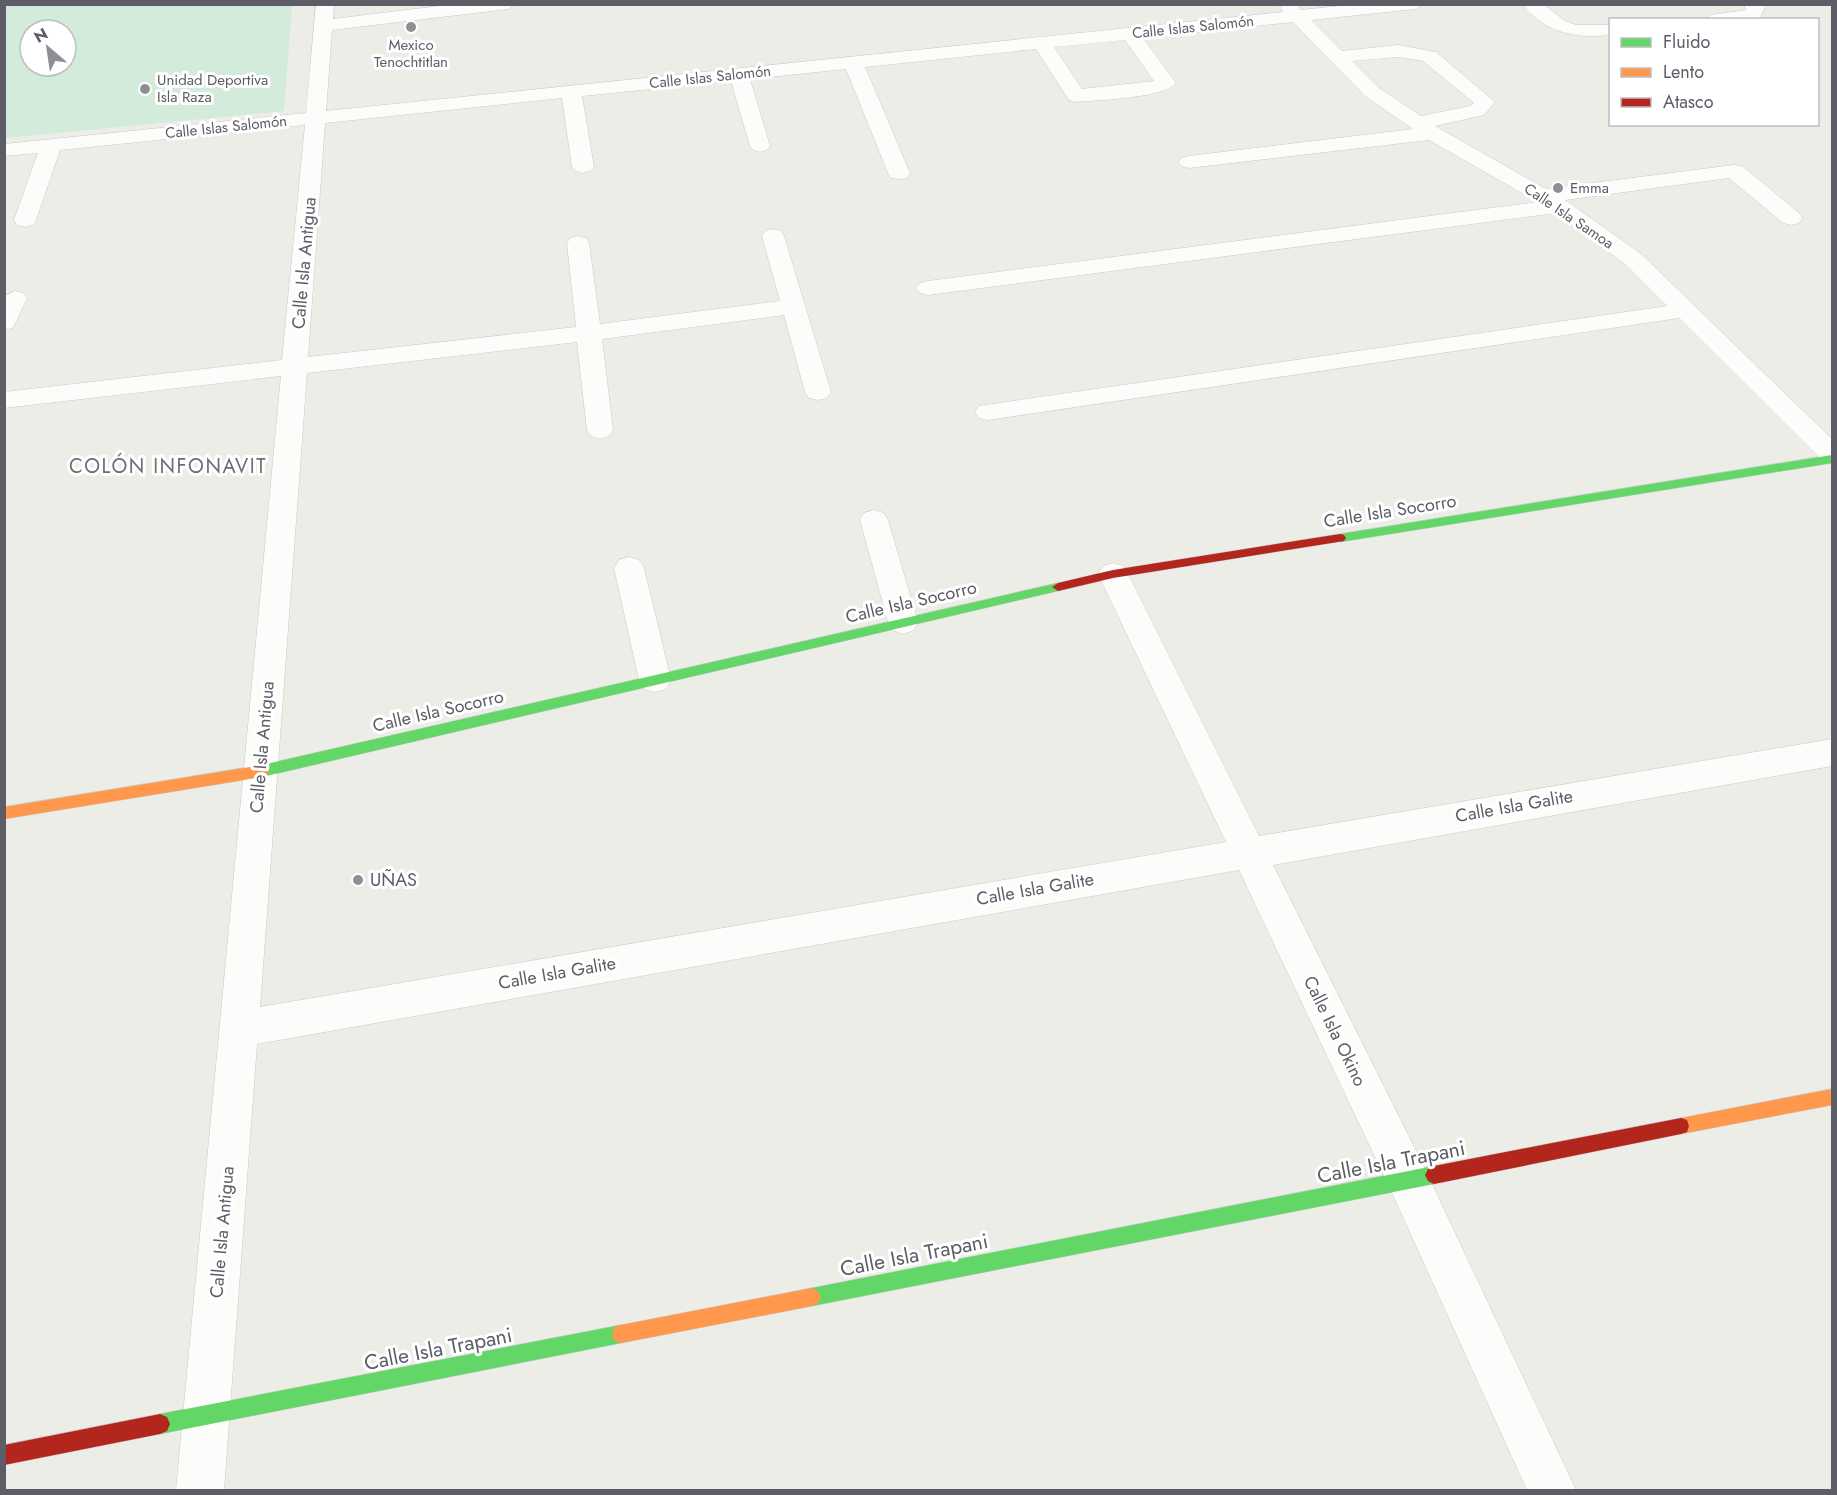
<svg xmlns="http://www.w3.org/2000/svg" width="1837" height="1495" font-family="Jost,sans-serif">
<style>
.green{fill:#d3ebda;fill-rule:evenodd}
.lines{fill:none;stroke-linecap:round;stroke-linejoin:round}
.street-casing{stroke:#cacbca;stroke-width:1}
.fast-casing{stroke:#cacaca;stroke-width:1}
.slow-casing{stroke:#cacaca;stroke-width:1}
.jam-casing{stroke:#cacaca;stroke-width:1}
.street{fill:#fcfcfb;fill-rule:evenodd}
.fast{fill:#63d668;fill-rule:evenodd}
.slow{fill:#ff974d;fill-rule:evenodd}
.jam{fill:#b3261e;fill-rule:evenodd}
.poi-dot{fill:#8e8f93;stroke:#fff;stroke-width:2}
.labels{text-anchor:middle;stroke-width:6;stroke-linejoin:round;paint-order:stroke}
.far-street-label{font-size:15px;fill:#5c5d66;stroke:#fff}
.far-poi-label{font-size:15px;fill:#5c5d66;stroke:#fff;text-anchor:start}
.street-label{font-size:18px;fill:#5c5d66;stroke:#fff}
.poi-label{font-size:18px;fill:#5c5d66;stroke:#fff;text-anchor:start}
.neighbourhood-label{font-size:20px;letter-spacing:1.5px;fill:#6d6e78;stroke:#fff}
.near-street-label{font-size:21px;fill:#5c5d66;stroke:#fff}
</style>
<rect width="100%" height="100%" fill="#ecede7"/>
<path class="green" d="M4 5H292L284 111 5 138ZM30 30H66V66H30Z"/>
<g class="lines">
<defs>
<path id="street" d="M316 4H334L333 19 456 4H517L508 9 332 30 326 111 1283 12 1279 4H1296L1301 10 1358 4H1424L1415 9 1311 20 1342 51 1398 45 1436 52 1495 102 1484 115 1435 126 1546 189 1734 165 1742 166 1799 213 1802 218 1799 223 1791 225 1783 223 1729 178 1565 200 1641 254 1832 439V463L1822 460 1679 318 988 420 979 418 975 412 979 406 1667 306 1625 264 1556 213 928 295 920 293 916 288 920 283 928 281 1538 202 1429 140 1189 168 1182 166 1178 162 1182 158 1189 156 1413 129 1365 96 1293 22 1143 38 1176 83C1166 98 1096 100 1076 102L1069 100 1036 49 865 67 910 173 907 178 899 179 891 178 888 173 846 69 750 79 770 146 767 150 760 152 753 150 750 146 731 81 582 96 594 167 590 171 583 173 576 171 572 167 562 98 325 123 308 357 576 327 567 243 570 238 578 236 586 238 589 243 600 324 780 301 762 236 765 231 773 229 781 231 784 236 831 392 827 398 818 400 809 398 805 392 784 315 602 339 613 430 609 436 600 439 591 436 587 430 577 342 307 373 260 1007 1226 842 1098 574 1103 566 1113 563 1123 566 1128 574 1259 836 1832 739V766L1273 865 1423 1165 1576 1490H1527L1393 1195 1239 870 257 1044 224 1490H176L281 376 4 408V392L282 360 305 125 60 150 36 220 33 225 25 227 17 225 14 220 38 153 4 156V144L306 113ZM1125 40 1154 81 1082 89 1054 47ZM1398 57 1423 61 1474 103 1470 106 1421 116 1379 88 1352 61Z
M1522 4H1543L1565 21 1576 25H1610V35C1577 39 1544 33 1522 4Z
M1744 4H1763L1765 7 1759 19 1702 20 1711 15 1746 10Z
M15 291 23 293 27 298 13 328 4 330V296Z
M874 510 884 513 888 520 918 622 914 630 903 634 892 630 888 622 860 520 864 513Z
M629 557 639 560 644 568 671 680 666 689 655 692 644 689 639 680 614 568 619 560Z"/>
<path id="fast" d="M1832 455V463L1340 542 1334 538 1340 534Z
M1058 583 1062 584 1064 587 1062 590 262 777 257 775 255 771 257 767 262 765Z
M1434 1166 1440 1169 1443 1175 1440 1181 1434 1184 812 1306 806 1303 803 1297 806 1291 812 1288Z
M621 1325 628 1327 630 1334 628 1341 621 1343 160 1434 153 1431 150 1424 153 1417 160 1414Z"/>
<path id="slow" d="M262 765 267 767 269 771 267 775 262 777 4 819V807Z
M1832 1089V1105L1681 1134 1675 1132 1673 1126 1675 1120 1681 1118Z
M812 1288 818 1291 821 1297 818 1303 812 1306 621 1343 614 1341 612 1334 614 1327 621 1325Z"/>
<path id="jam" d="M1340 534 1344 535 1346 538 1344 541 1113 578 1058 591 1052 587 1058 583 1113 570Z
M1681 1118 1687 1120 1689 1126 1687 1132 1681 1134 1434 1184 1428 1181 1425 1175 1428 1169 1434 1166Z
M160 1414 167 1417 170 1424 167 1431 160 1434 4 1465V1445Z"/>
</defs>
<use href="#street" class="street-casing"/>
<use href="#fast" class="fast-casing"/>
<use href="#slow" class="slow-casing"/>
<use href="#jam" class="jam-casing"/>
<use href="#street" class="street"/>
<use href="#fast" class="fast"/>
<use href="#slow" class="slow"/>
<use href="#jam" class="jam"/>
</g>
<g class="poi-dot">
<circle cx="411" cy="27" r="6"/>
<circle cx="145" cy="89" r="6"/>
<circle cx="1558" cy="188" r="6"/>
<circle cx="358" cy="880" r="6"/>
</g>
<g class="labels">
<g class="far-street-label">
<text transform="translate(1193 27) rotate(-6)" y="5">Calle Islas Salomón</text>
<text transform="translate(710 77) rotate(-6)" y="5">Calle Islas Salomón</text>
<text transform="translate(226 127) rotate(-6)" y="5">Calle Islas Salomón</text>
<text transform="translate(1569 216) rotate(34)" y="5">Calle Isla Samoa</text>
</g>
<g class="far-poi-label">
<text x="411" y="50" text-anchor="middle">Mexico<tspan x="411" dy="17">Tenochtitlan</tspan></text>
<text x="157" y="85">Unidad Deportiva<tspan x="157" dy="17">Isla Raza</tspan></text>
<text x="1570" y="193">Emma</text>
</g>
<g class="street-label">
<text transform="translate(304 263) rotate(-85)" y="6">Calle Isla Antigua</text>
<text transform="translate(1390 511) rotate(-9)" y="6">Calle Isla Socorro</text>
<text transform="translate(911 602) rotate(-13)" y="6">Calle Isla Socorro</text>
<text transform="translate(438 711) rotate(-13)" y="6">Calle Isla Socorro</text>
<text transform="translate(262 747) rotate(-85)" y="6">Calle Isla Antigua</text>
<text transform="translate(1514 806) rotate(-10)" y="6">Calle Isla Galite</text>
<text transform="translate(1035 889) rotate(-10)" y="6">Calle Isla Galite</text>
<text transform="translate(557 973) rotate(-10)" y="6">Calle Isla Galite</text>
<text transform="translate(1335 1031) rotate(64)" y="6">Calle Isla Okino</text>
<text transform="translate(222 1232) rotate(-85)" y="6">Calle Isla Antigua</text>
</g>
<g class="poi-label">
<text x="370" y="886">UÑAS</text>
</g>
<g class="neighbourhood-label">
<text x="168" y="473">COLÓN INFONAVIT</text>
</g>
<g class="near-street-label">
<text transform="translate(1391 1162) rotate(-11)" y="7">Calle Isla Trapani</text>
<text transform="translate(914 1255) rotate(-11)" y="7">Calle Isla Trapani</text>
<text transform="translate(438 1349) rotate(-11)" y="7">Calle Isla Trapani</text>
</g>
</g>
<rect width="1837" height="1495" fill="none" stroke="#5c5d66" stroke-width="12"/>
<rect x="1609" y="18" width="210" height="108" fill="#ffffff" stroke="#bebec2" stroke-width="1.5"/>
<rect x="1621" y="38" width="30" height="9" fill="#63d668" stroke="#bebec2" stroke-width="1.5"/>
<text x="1663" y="48" font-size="18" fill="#5c5d66">Fluido</text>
<rect x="1621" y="68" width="30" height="9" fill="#ff974d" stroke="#bebec2" stroke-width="1.5"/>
<text x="1663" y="78" font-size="18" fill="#5c5d66">Lento</text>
<rect x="1621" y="98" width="30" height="9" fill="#b3261e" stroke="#bebec2" stroke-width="1.5"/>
<text x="1663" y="108" font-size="18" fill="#5c5d66">Atasco</text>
<g transform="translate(48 48) rotate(331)"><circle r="28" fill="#ffffff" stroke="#bebec2" stroke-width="1.5"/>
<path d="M0-4.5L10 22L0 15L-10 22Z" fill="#8e8f93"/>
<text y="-9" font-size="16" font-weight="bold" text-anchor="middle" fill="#5c5d66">N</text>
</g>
</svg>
